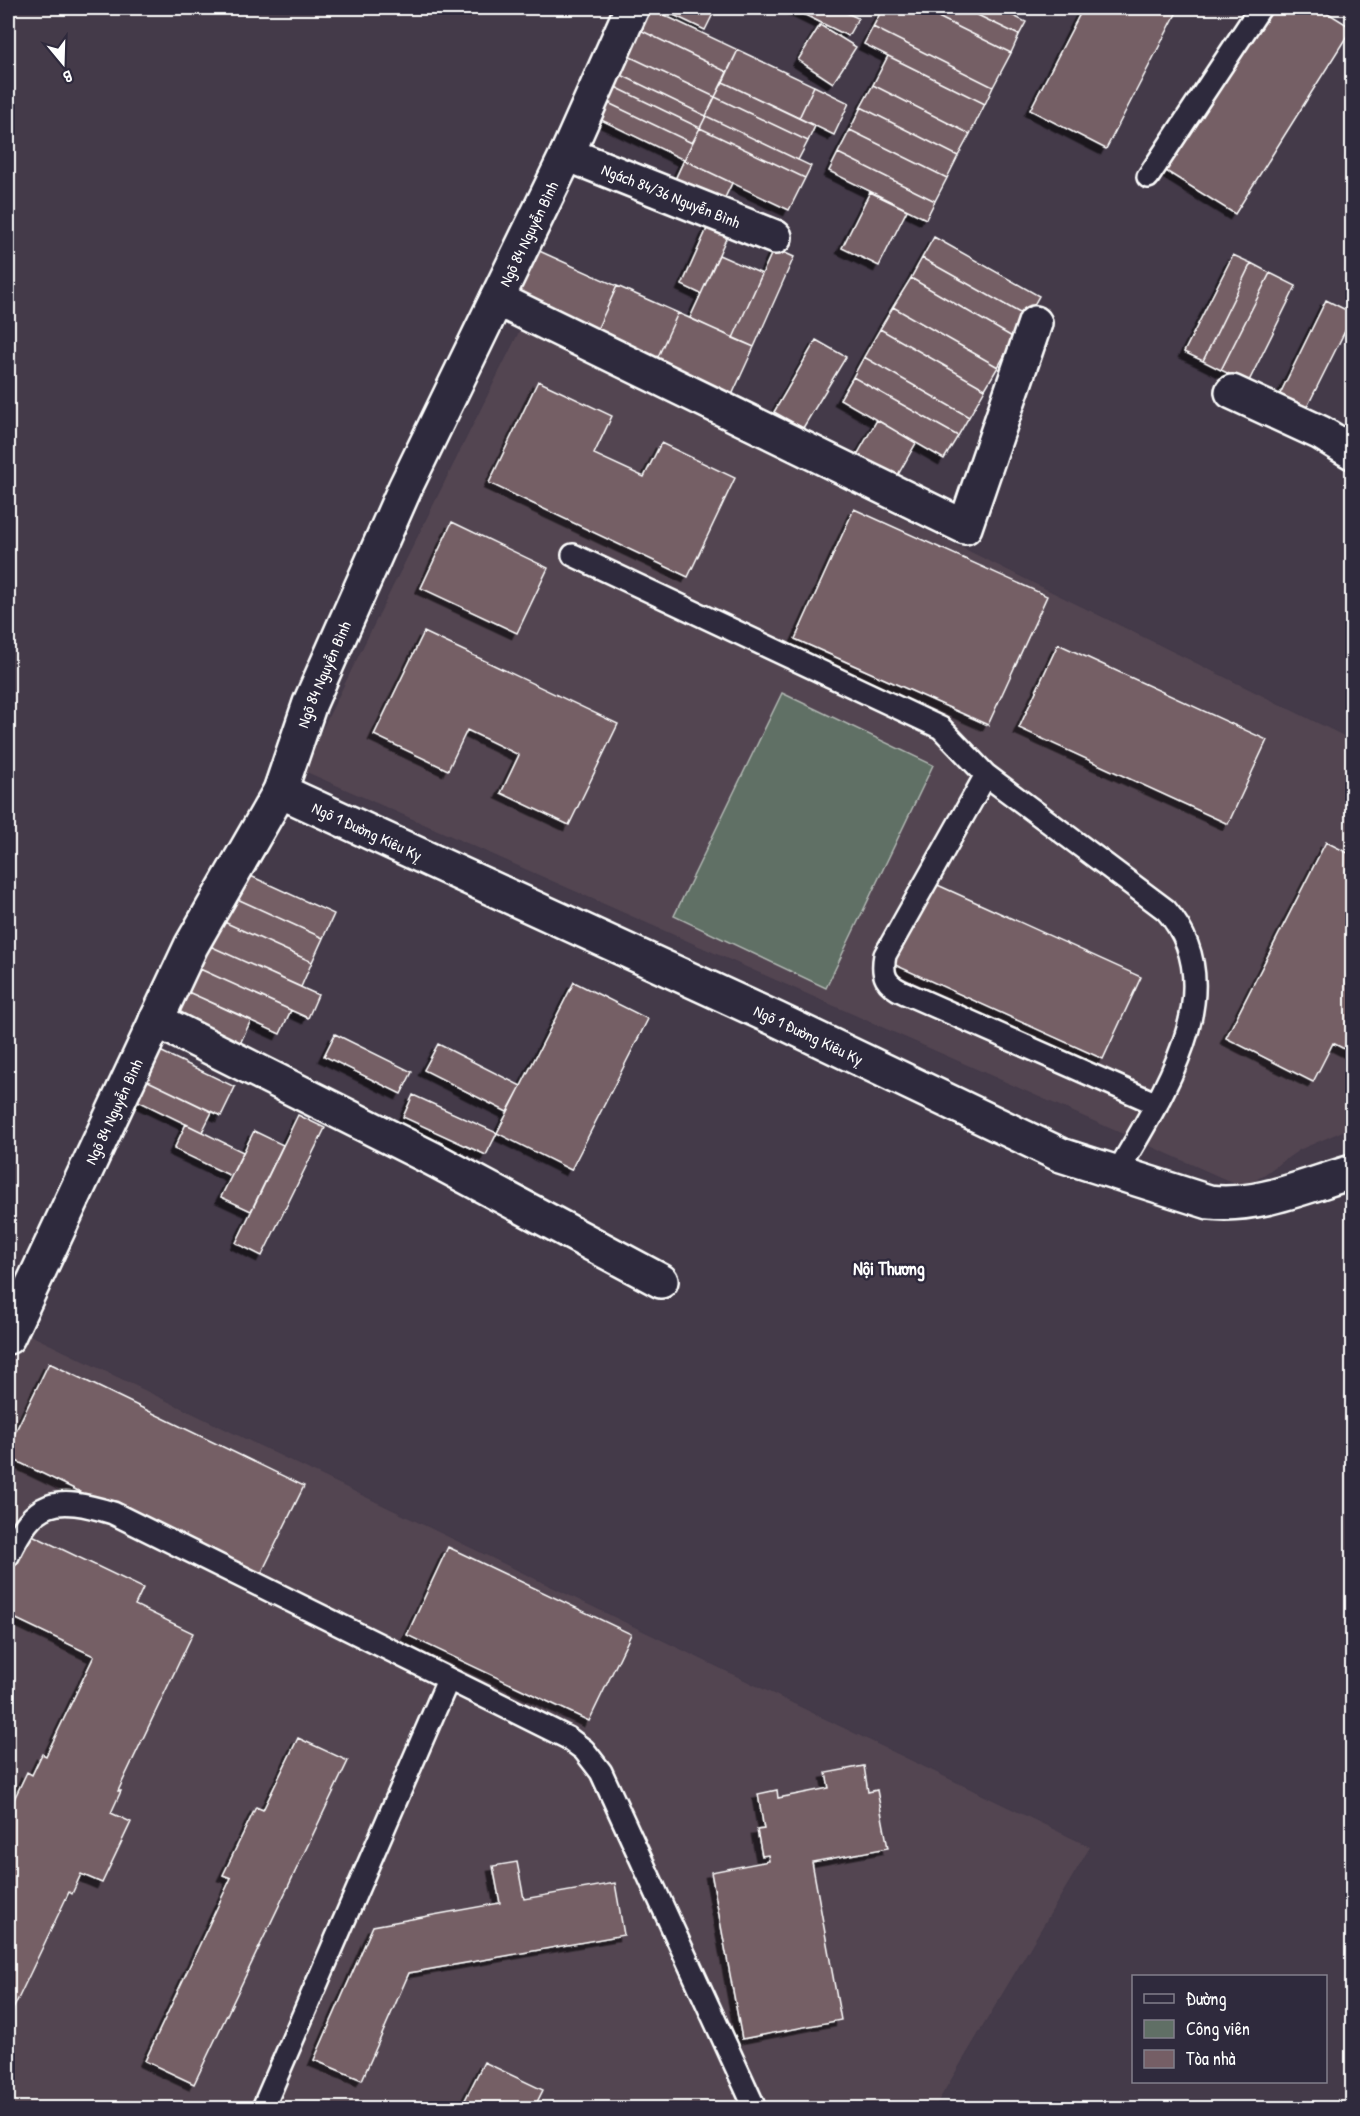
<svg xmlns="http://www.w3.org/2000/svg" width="1360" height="2116" font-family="'Patrick Hand',sans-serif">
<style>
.built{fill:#534551}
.green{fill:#606f65;stroke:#b0b7b2;stroke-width:1.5}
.building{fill:#755e65;stroke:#fff;stroke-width:1.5;filter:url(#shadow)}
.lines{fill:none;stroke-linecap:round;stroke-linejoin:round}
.lane-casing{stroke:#fff;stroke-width:26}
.street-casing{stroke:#fff;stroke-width:38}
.lane{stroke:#2f2a3d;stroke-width:21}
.street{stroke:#2f2a3d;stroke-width:33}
.labels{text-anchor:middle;stroke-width:5;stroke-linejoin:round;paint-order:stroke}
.street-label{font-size:16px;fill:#fff;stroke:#2f2a3d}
.neighbourhood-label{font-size:18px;font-weight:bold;fill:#fff;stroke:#2f2a3d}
</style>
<defs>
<filter id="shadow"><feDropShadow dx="-5.5" dy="5.5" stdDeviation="0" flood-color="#0009"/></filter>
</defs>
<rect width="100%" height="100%" fill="#443a49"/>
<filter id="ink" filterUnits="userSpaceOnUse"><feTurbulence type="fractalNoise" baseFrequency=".0167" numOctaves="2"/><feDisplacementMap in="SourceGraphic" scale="12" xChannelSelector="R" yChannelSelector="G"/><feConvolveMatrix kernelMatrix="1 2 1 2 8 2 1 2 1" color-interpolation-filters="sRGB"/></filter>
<g filter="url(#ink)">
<path class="built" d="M520 330 1352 740V1127L1299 1150 1245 1188 302 770Z
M24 1332 1090 1847 934 2108H8V1371Z"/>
<path class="green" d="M782 693 933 765 826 988 674 916Z"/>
<path class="building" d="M644 8H649L738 50 727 72 634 27Z
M659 8H710L715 10 705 30Z
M791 8H836L858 18 848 36Z
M883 8H920L1011 53 993 87 873 27Z
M920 8H963L1019 35 1011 53Z
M963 8H997L1026 22 1019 35Z
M1083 8H1179L1106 149 1030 110Z
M1270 8H1320L1352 28 1235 214 1166 171Z
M820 25 856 47 833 83 798 60Z
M634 27 727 72 715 97 622 53Z
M873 27 993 87 985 104 864 44Z
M738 50 814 86 799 118 723 82Z
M622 53 715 97 706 116 613 71Z
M888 56 985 104 970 134 873 85Z
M613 71 706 116 700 128 607 83Z
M723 82 815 126 808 141 715 97Z
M607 83 700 128 692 143 600 99Z
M873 85 970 134 958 156 861 107Z
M814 86 849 103 834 135 799 118Z
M715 97 808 141 798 160 706 116Z
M600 99 692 143 684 160 591 115Z
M861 107 958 156 947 178 850 130Z
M706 116 811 166 805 178 700 128Z
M700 128 805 178 789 210 684 160Z
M850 130 947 178 935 201 838 153Z
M838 153 935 201 926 219 829 171Z
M684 160 732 183 720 208 672 186Z
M870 192 907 210 879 266 842 248Z
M710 222 730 230 701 294 682 285Z
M934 237 1039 296 1027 317 922 258Z
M526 245 617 286 595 334 505 293Z
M774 248 794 257 754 347 733 338Z
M719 255 762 274 733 338 690 318Z
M1233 255 1251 263 1203 361 1184 352Z
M922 258 1027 317 1014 338 911 278Z
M1251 263 1270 273 1221 370 1203 361Z
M1270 273 1296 286 1248 383 1221 370Z
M911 278 1014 338 998 367 893 307Z
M617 286 678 313 656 361 595 334Z
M1326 300 1352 313V317L1305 411 1278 398Z
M893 307 998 367 985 389 880 329Z
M678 313 754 347 732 395 656 361Z
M880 329 985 389 969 417 864 357Z
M816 340 846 357 803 428 774 412Z
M864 357 969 417 958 436 853 377Z
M853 377 958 436 944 459 840 399Z
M538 381 612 416 594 454 644 477 661 443 735 478 688 577 489 483Z
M877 420 916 443 895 480 856 457Z
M854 509 1047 596 988 725 795 639Z
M452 522 548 568 517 633 421 588Z
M424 632 618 724 569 825 501 793 519 755 467 730 448 770 374 735Z
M1058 644 1267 740 1228 824 1019 728Z
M1326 842 1352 855V1053L1333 1043 1313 1082 1226 1038Z
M244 873 334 914 323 938 233 897Z
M931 882 1141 977 1103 1059 893 964Z
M233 897 323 938 312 962 222 921Z
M222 921 312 962 301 987 210 946Z
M210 946 318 995 308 1018 200 969Z
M200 969 291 1010 280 1034 188 992Z
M574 982 648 1019 571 1170 497 1133Z
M188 992 251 1020 239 1046 177 1018Z
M335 1034 412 1072 401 1094 324 1056Z
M438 1044 521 1086 507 1112 424 1070Z
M160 1051 235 1087 221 1116 146 1080Z
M146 1080 212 1112 202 1132 136 1100Z
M413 1095 497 1133 486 1155 403 1117Z
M298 1115 325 1128 262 1256 236 1243Z
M186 1124 243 1152 231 1176 174 1149Z
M254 1131 283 1145 251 1211 221 1197Z
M49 1363 304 1486 259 1578 8 1457V1447Z
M28 1533 143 1588 135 1605 193 1633 118 1791H121L111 1813 131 1822 102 1883 81 1874 72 1894 69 1892 8 2020V1812L27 1772 32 1775 42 1754 46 1756 94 1656 8 1615V1577Z
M448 1547 631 1634 589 1721 407 1635Z
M298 1738 348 1761 194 2084 145 2061 231 1878 223 1875 256 1807 263 1810Z
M864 1766 868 1792 877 1790 888 1848 812 1862 841 2020 742 2039 711 1872 769 1861 768 1855 762 1856 757 1830 764 1829 758 1794 777 1790 778 1798 829 1788 826 1773Z
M517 1862 524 1899 615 1883 624 1935 409 1973 362 2080 314 2060 373 1926 500 1903 493 1866Z
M484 2062 543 2090 534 2108H461Z
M277 2103 289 2108H275Z"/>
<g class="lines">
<defs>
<path id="lane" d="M1148 177 1260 8
M573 555 941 728 986 775 1166 910C1236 989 1159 1099 1117 1173
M986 775 885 955C881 976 886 985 905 993L1157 1104
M8 1556C35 1499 54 1495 113 1513L568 1738 584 1750 601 1772 753 2104
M263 2108 448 1680"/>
<g id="street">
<path id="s1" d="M567 154 775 237"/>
<path d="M497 299 965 527 1035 323"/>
<path d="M1232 392 1321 433 1352 452"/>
<path id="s2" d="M280 791 776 1019 1061 1155 1209 1202C1257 1208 1307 1185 1352 1172"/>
<path d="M156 1020 433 1159 661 1281"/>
<path id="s3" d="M8 1337 191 946 280 791 310 703 405 488 567 154 632 8"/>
</g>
</defs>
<use href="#lane" class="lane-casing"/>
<use href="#street" class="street-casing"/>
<use href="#lane" class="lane"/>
<use href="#street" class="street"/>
</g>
</g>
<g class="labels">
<g class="street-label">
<text dy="6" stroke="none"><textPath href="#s1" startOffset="112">Ngách 84/36 Nguyễn Bình</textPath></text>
<text dy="6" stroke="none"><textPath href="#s3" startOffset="1221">Ngõ 84 Nguyễn Bình</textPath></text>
<text dy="6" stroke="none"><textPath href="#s3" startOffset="735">Ngõ 84 Nguyễn Bình</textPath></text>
<text dy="6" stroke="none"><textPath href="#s2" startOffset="96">Ngõ 1 Đường Kiêu Kỵ</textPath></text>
<text dy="6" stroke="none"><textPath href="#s2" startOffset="582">Ngõ 1 Đường Kiêu Kỵ</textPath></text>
<text dy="6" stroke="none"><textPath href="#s3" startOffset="249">Ngõ 84 Nguyễn Bình</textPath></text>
</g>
<g class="neighbourhood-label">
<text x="889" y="1275">Nội Thương</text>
</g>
</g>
<rect width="1360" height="2116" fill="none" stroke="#2f2a3d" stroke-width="30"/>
<rect x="15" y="15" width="1330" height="2086" fill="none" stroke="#fff" stroke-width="2" filter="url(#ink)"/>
<rect x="1132" y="1975" width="195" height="108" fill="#2f2a3d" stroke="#827f8b" stroke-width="1.5"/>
<rect x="1144" y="1994" width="30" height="9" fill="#2f2a3d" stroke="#827f8b" stroke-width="1.5"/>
<text x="1186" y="2005" font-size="18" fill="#ffffff">Đường</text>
<rect x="1144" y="2020" width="30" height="18" fill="#606f65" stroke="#827f8b" stroke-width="1.5"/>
<text x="1186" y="2035" font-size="18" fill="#ffffff">Công viên</text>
<rect x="1144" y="2050" width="30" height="18" fill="#755e65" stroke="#827f8b" stroke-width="1.5"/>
<text x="1186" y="2065" font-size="18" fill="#ffffff">Tòa nhà</text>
<g transform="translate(63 63) rotate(161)" stroke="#2f2a3d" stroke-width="4.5" paint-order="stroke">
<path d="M0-4.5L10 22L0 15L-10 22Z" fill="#ffffff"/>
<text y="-9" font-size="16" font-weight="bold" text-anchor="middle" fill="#ffffff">B</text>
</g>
</svg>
